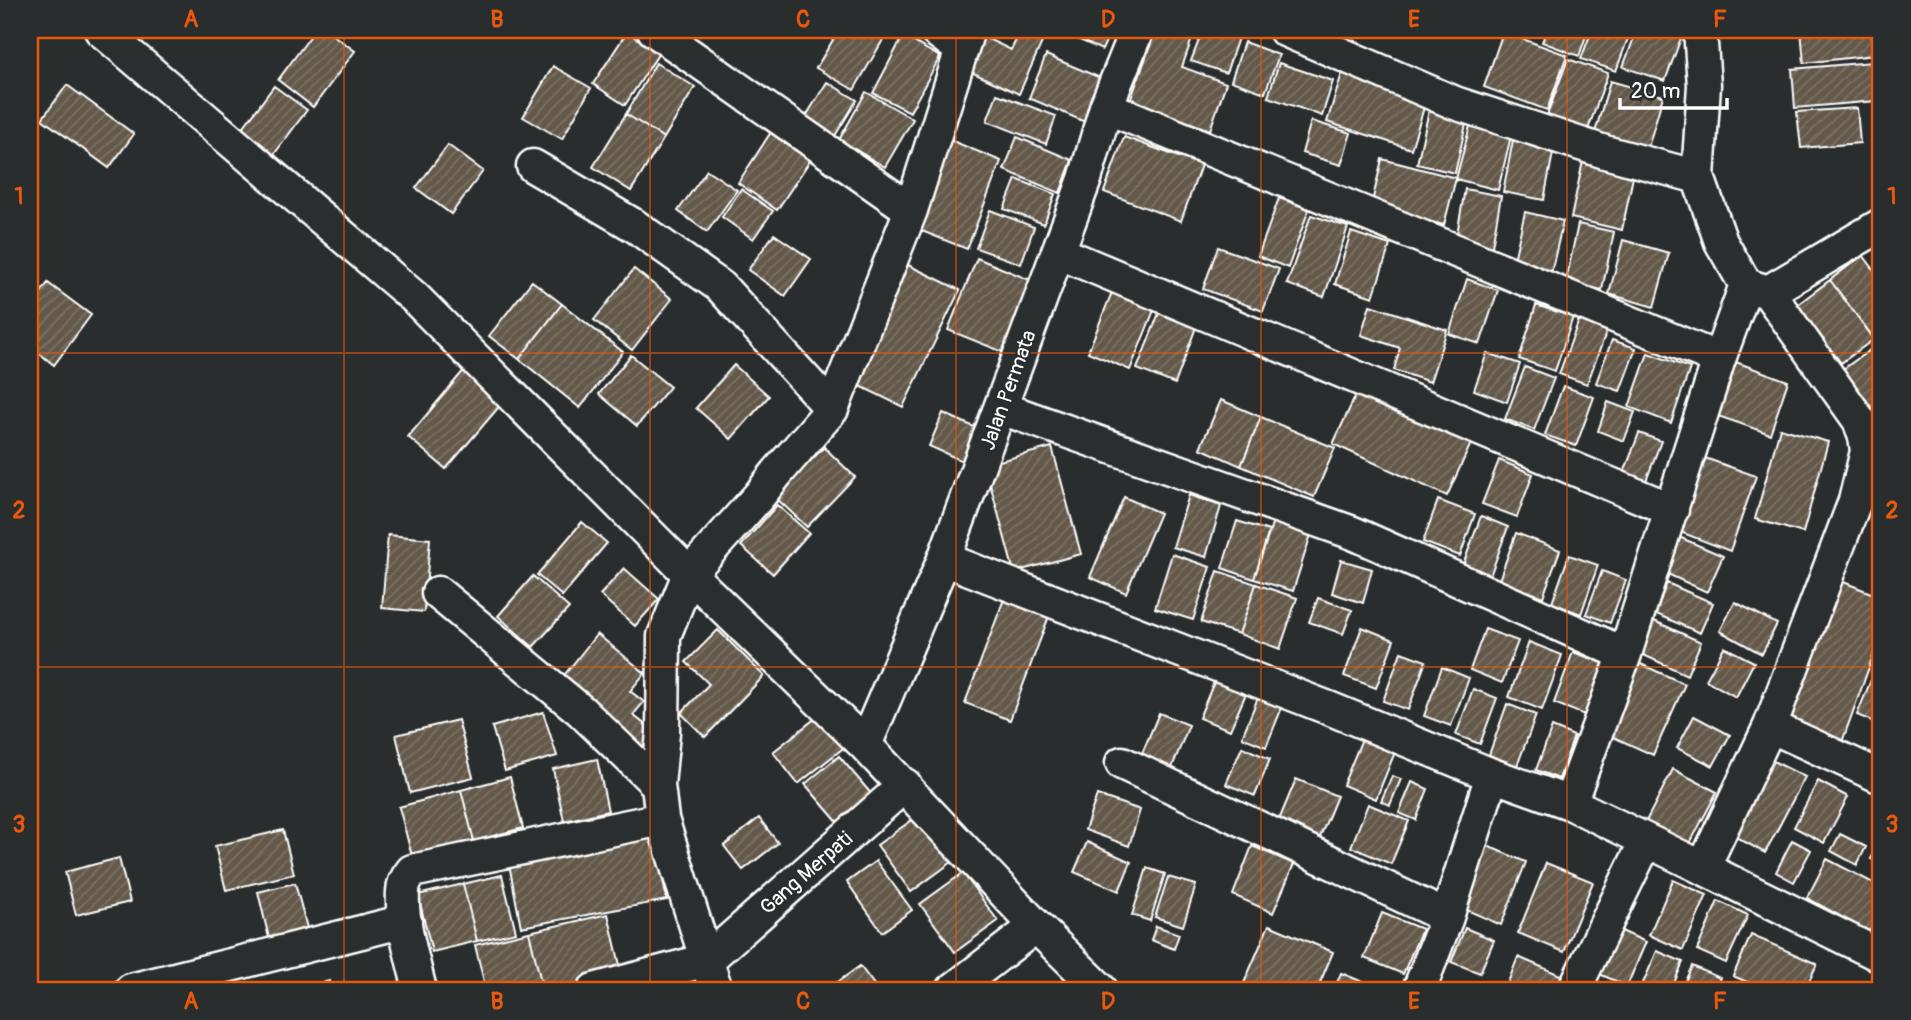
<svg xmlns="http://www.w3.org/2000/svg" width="1911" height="1020" font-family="Pangolin,sans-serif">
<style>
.building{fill:url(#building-hatch);stroke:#fff;stroke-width:2}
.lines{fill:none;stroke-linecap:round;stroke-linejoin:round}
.minor-casing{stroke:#fff;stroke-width:37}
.minor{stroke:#2a2d2e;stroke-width:32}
.grid{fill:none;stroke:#e8590c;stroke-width:2;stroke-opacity:0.55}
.labels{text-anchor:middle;stroke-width:5;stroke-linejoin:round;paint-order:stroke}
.street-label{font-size:21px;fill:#fff;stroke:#2a2d2e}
.neatline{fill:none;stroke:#e8590c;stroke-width:2.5}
.grid-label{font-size:23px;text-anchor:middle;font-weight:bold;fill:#e8590c}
</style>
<defs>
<pattern id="building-hatch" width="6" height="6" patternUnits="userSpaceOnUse" patternTransform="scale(1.75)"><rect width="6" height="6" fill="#63594a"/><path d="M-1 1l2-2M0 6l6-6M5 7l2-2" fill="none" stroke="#7a7265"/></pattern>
</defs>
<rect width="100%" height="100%" fill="#2a2d2e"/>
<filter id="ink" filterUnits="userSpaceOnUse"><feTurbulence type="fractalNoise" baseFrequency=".0143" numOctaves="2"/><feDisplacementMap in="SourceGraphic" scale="14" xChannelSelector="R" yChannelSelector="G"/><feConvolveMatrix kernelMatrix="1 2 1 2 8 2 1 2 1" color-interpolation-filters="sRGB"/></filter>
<g filter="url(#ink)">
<path class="building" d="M315 30H326L355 51 313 107 278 80Z
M839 30H881L887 33 854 90 816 68Z
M1021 30 1047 31 1019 94 969 71 984 37 1011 50Z
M1057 30H1111L1102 50Z
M1156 30H1195L1182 67 1226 83 1210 130 1130 101Z
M1203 30H1234L1240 32 1226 73 1191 61Z
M1547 30H1588L1579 56 1542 42Z
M1592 30H1631L1616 71 1581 59Z
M1637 30H1684L1665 81 1623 67Z
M1801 30H1871L1874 55 1804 63Z
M627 32 659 53 625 105 593 84Z
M1503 32 1567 55 1547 110 1484 87Z
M903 36 940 57 910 112 873 93Z
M1244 42 1279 55 1265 93 1231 81Z
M1046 55 1103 79 1085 122 1029 98Z
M1568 59 1608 73 1586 135 1545 121Z
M1872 62 1876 101 1795 108 1792 69Z
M656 63 695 87 664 138 626 114Z
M1279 63 1333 81 1322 116 1268 97Z
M553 66 591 88 562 139 523 117Z
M1344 67 1428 95 1411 149 1327 122Z
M1610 81 1663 96 1647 151 1594 136Z
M827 82 857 100 833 139 803 121Z
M67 85 134 134 109 168 42 119Z
M274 86 307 110 269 161 236 137Z
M866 92 913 119 885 167 839 140Z
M997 94 1056 116 1046 144 987 121Z
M1430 106 1468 115 1455 173 1417 164Z
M1857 108 1860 143 1801 148 1797 112Z
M626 114 664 138 631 191 593 167Z
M1311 121 1351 133 1341 165 1302 153Z
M1471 122 1512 132 1498 190 1456 179Z
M773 129 813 156 777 210 738 183Z
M1514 135 1555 142 1544 200 1503 192Z
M1017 137 1072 160 1060 193 1004 170Z
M1124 137 1201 165 1181 221 1104 192Z
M945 138 1001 161 967 249 909 226Z
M448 145 483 171 451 214 416 188Z
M1382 159 1456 178 1444 225 1371 207Z
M1583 161 1634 172 1622 230 1571 218Z
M707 170 737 190 707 232 678 211Z
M1016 179 1055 194 1044 224 1004 209Z
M741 189 773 211 753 239 722 217Z
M1465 189 1501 196 1491 252 1455 245Z
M1279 198 1309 209 1288 268 1258 256Z
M990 210 1034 227 1021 264 976 248Z
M1525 212 1563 221 1549 282 1511 273Z
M1311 215 1348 227 1324 297 1287 284Z
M1578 224 1614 232 1602 290 1566 281Z
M1351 232 1390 245 1373 297 1335 284Z
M774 234 811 259 785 296 748 270Z
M1623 240 1669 253 1654 307 1609 294Z
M1218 247 1279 269 1263 311 1203 289Z
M1863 255 1881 279V330L1873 337 1830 280Z
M977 258 1037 283 1008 354 948 330Z
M906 264 960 290 903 407 850 381Z
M634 269 672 299 632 350 594 320Z
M1467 279 1498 290 1480 344 1449 334Z
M1830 280 1874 339 1841 363 1797 305Z
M532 281 562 304 519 359 489 336Z
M48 283 91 315 54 365 30 346V307Z
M1112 292 1154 310 1130 370 1088 352Z
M562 304 623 352 580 408 519 359Z
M1370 305 1447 330 1430 382 1394 370 1400 348 1361 335Z
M1536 305 1573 317 1555 371 1519 359Z
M1159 313 1196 327 1175 384 1137 369Z
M1579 320 1607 330 1587 384 1559 374Z
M1612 340 1636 348 1620 391 1596 383Z
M1881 342V432L1839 372Z
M1487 353 1520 364 1507 402 1474 390Z
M1648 353 1690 368 1671 423 1629 407Z
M631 355 670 387 637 426 599 394Z
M1733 361 1788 381 1770 434 1715 415Z
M734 365 769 396 731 439 696 408Z
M1525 367 1554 378 1534 430 1505 419Z
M465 369 503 402 446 469 408 437Z
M1360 386 1473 439 1447 496 1333 444Z
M1563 386 1594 397 1576 446 1545 435Z
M1221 400 1261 417 1241 466 1200 448Z
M1608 402 1635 412 1624 441 1598 431Z
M943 413 983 431 969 464 929 446Z
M1261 417 1335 448 1314 497 1241 466Z
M1780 428 1828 442 1803 533 1755 519Z
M1639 433 1661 441 1646 481 1624 473Z
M824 447 855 477 807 527 775 497Z
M1052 447 1081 554 1014 572 985 465Z
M1702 457 1756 476 1730 551 1675 530Z
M1499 460 1533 474 1517 517 1482 504Z
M1189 495 1221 506 1206 557 1173 547Z
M1124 497 1160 513 1126 593 1090 577Z
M1438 500 1475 514 1460 556 1423 542Z
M777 505 809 533 773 574 741 546Z
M1275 515 1313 528 1293 591 1254 579Z
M1481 516 1508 527 1490 576 1463 565Z
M1237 521 1269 531 1254 579 1222 568Z
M582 522 607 543 562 596 537 575Z
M1516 533 1560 550 1543 597 1499 580Z
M388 535 430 539 424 612 382 608Z
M1679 537 1723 556 1707 592 1663 572Z
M1172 554 1210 567 1193 620 1155 608Z
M1569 555 1598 565 1581 614 1552 603Z
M1341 560 1372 569 1363 603 1332 593Z
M624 568 659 599 635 626 600 595Z
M1218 571 1256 584 1239 634 1201 622Z
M1602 571 1626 580 1610 623 1586 614Z
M533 576 569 608 533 647 498 616Z
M1841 581 1881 597V634L1842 742 1789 723Z
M1667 583 1713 603 1700 633 1654 613Z
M1256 584 1297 598 1280 649 1239 634Z
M1318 598 1352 610 1343 634 1309 622Z
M1004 599 1049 616 1010 720 965 703Z
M1735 602 1777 624 1762 654 1720 631Z
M1652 620 1701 642 1687 675 1637 652Z
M1362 627 1394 640 1376 688 1344 676Z
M1485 629 1518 641 1502 683 1470 670Z
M718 630 764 676 705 737 681 713 709 684 686 662Z
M597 634 645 673 630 691 644 702 633 715 656 733 641 752 558 683Z
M1529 642 1562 655 1542 710 1509 697Z
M1724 647 1754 662 1736 697 1706 680Z
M1401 652 1426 661 1408 710 1383 701Z
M1573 652 1606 664 1587 716 1554 703Z
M1881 655V725L1857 715Z
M1634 661 1685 684 1653 755 1602 732Z
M1442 667 1469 678 1451 726 1424 716Z
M1216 677 1248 689 1230 730 1199 718Z
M1473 689 1497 698 1480 744 1456 735Z
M1261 690 1285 700 1266 747 1242 737Z
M1507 704 1536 715 1517 766 1489 755Z
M543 712 557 756 505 771 492 727Z
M822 713 847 745 798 784 773 752Z
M1159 713 1189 725 1169 775 1138 763Z
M1694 716 1730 735 1713 766 1677 748Z
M458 720 473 777 410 793 396 735Z
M1552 727 1574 736 1559 779 1536 770Z
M1364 734 1397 747 1376 799 1343 785Z
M1242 747 1270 759 1255 796 1226 784Z
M839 756 879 803 846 832 805 784Z
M597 759 608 811 564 821 553 769Z
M1773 761 1805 777 1765 853 1734 836Z
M1673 769 1717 792 1688 847 1645 823Z
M1392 776 1401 779 1390 805 1381 801Z
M510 777 523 828 474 841 461 790Z
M1296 779 1337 796 1318 842 1277 825Z
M1818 781 1848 797 1824 843 1794 827Z
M1412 782 1428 789 1416 820 1399 813Z
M461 790 474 841 412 856 399 807Z
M1097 795 1140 810 1129 846 1085 830Z
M1368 804 1409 821 1391 864 1351 847Z
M922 813 956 859 911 892 877 845Z
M759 818 778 843 743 870 724 846Z
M283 830 294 874 226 890 215 846Z
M1840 834 1866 847 1857 865 1831 851Z
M654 836 667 900 521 927 509 864Z
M1792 840 1811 850 1794 882 1776 872Z
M1881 840V865L1871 859Z
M1087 842 1131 862 1119 891 1074 872Z
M1485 845 1526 862 1501 925 1460 907Z
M1252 846 1294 864 1273 913 1233 895Z
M119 858 130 902 76 915 65 872Z
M1827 859 1881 887V908L1869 932 1807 898Z
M876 861 912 910 882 932 847 882Z
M1546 863 1593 882 1564 952 1518 933Z
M1147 868 1165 874 1150 921 1132 915Z
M963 873 998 921 955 952 920 904Z
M502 875 516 932 477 941 463 884Z
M1168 877 1196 885 1183 926 1155 917Z
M1673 880 1707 895 1683 950 1649 935Z
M295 883 307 928 269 938 258 892Z
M463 884 477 941 432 952 418 895Z
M1718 901 1748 915 1726 963 1697 950Z
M1382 913 1422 929 1403 974 1364 958Z
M608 914 623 978 569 990H543L529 932Z
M1269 925 1333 952 1317 990H1261L1244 983Z
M1156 926 1179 934 1174 949 1151 940Z
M1610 926 1646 942 1627 986 1590 970Z
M1465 928 1494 940 1480 973 1451 962Z
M529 932 543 990H486L475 945Z
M1751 935 1817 964 1805 990H1766L1733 976Z
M1657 951 1683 962 1671 990H1640Z
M1518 957 1565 977 1560 990H1505Z
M860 966 878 990H830L828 989Z
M1692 966 1720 978 1714 990H1681Z
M1341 973 1368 984 1365 990H1334Z
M330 981 332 990H287Z"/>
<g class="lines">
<defs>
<path id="minor" d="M101 30 414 297 689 574 865 745 1036 926 1101 990
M654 30 911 210
M935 30 962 50
M1285 30 1455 103 1605 152 1698 177
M1700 30 1704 85 1698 177 1721 242 1746 285 1768 292 1859 420 1865 437 1867 451 1855 501 1770 726 1703 868 1881 956
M1106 107 1719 359
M533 166 635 226 721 287 832 409
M1058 252 1672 510
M1768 292 1881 225
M1001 408 1353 533 1625 654
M944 559 1331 709 1492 775 1570 803
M438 593 580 710 658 785
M1770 726 1881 777
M865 745 944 559 1085 179 1106 107 1137 30
M1122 763 1447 917
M1703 868 1570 803 1625 654 1719 359 1746 285
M131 990 405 921
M420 990C413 960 401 922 403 891 403 883 407 877 412 871L662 819
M594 990 707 960 905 785
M716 990 662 819 658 785 663 733 664 636 689 574 759 496 777 473 832 409 911 210 968 30
M953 990 1036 926
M1419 990 1447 917 1492 775
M1574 990 1646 841"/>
</defs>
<use href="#minor" class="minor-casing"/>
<use href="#minor" class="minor"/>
</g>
</g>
<path class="grid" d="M344 30V990M650 30V990M956 30V990M1261 30V990M1567 30V990M30 353H1881M30 667H1881"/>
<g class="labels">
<g class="street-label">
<text transform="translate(1008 390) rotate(-70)" y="7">Jalan Permata</text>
<text transform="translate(806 873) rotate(-41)" y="7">Gang Merpati</text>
</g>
</g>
<rect width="1911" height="1020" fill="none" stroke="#2a2d2e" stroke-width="77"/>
<path d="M1620 98v10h107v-10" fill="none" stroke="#ffffff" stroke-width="3.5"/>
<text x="1631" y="98" font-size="21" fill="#ffffff" stroke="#2a2d2e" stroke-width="5" paint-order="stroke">20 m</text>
<rect x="38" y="38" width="1834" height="944" class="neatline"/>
<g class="grid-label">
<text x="191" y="27">A</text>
<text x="497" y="27">B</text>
<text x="803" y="27">C</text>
<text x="1108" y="27">D</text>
<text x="1414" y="27">E</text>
<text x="1720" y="27">F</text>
<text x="19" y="204">1</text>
<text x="1892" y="204">1</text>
<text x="19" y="518">2</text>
<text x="1892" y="518">2</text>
<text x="19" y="832">3</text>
<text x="1892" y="832">3</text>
<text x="191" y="1009">A</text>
<text x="497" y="1009">B</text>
<text x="803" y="1009">C</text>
<text x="1108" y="1009">D</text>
<text x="1414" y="1009">E</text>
<text x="1720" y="1009">F</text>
</g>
</svg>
